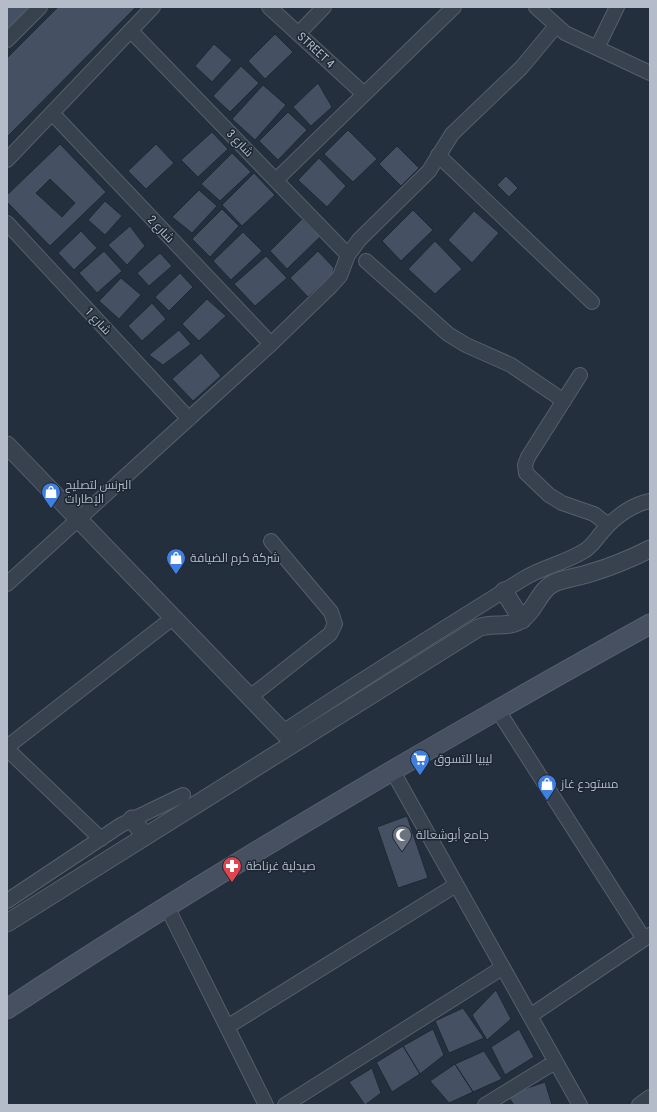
<svg xmlns="http://www.w3.org/2000/svg" width="657" height="1112" font-family="'Roboto Condensed',Cairo,sans-serif">
<style>
.building{fill:#455162;stroke:#1f2835;fill-rule:evenodd}
.lines{fill:none;stroke-linecap:round;stroke-linejoin:round}
.minor-casing{stroke:#565f6c;stroke-width:16}
.tertiary-casing{stroke:#565f6c;stroke-width:19}
.secondary-casing{stroke:#565f6c;stroke-width:21}
.minor{stroke:#38414e;stroke-width:14}
.tertiary{stroke:#38414e;stroke-width:17}
.secondary{stroke:#465061;stroke-width:19}
.labels{text-anchor:middle;stroke-width:3;stroke-linejoin:round;paint-order:stroke}
.street-label{font-size:12px;fill:#b4bcc9;stroke:#1d2633}
.poi-label{font-size:12px;fill:#b4bcc9;stroke:#1d2633;text-anchor:start}
</style>
<rect width="100%" height="100%" fill="#242f3e"/>
<path class="building" d="M7 7H35L7 35Z
M58 7H136L7 137V58Z
M275 34 293 52 265 79 248 61Z
M214 44 232 60 212 82 195 66Z
M241 66 259 83 230 112 213 96Z
M318 83 332 107 311 126 293 107Z
M263 85 286 105 255 140 232 119Z
M288 112 307 130 278 160 259 141Z
M348 130 377 159 353 182 324 154Z
M212 132 228 149 198 177 181 160Z
M60 144 106 192 50 246 7 202V195ZM50 179 75 203 62 217 36 193Z
M156 144 174 163 146 189 128 171Z
M397 146 419 168 401 186 379 164Z
M232 153 251 172 220 201 201 184Z
M319 158 346 186 327 207 298 180Z
M254 173 275 195 242 226 222 205Z
M506 176 518 188 509 197 497 185Z
M199 190 217 206 192 233 172 217Z
M105 201 122 216 105 235 88 220Z
M222 209 239 226 210 257 192 239Z
M413 210 433 230 401 261 382 241Z
M474 211 499 233 472 263 448 240Z
M302 219 320 237 287 269 270 251Z
M130 226 145 246 127 265 108 245Z
M81 231 97 248 74 270 58 253Z
M243 232 262 251 231 280 213 261Z
M435 241 462 269 435 294 408 269Z
M104 251 122 271 97 293 79 273Z
M318 251 334 268 333 274 308 297 290 278Z
M160 253 172 266 149 286 137 273Z
M266 256 287 278 255 306 234 284Z
M180 273 193 287 169 311 155 297Z
M121 278 141 295 119 319 99 301Z
M207 299 226 316 199 341 182 324Z
M152 303 166 319 142 341 128 326Z
M179 330 191 344 163 365 149 355Z
M201 353 221 376 193 401 172 379Z
M407 816 428 878 398 888 377 827Z
M496 990 511 1019 487 1040 472 1015Z
M463 1008 484 1038 449 1053 435 1021Z
M433 1029 444 1055 420 1074 403 1046Z
M519 1029 534 1057 505 1075 491 1047Z
M403 1046 420 1074 392 1092 375 1060 377 1062Z
M484 1051 502 1079 473 1092 455 1064Z
M455 1064 473 1092 449 1103 430 1081Z
M372 1068 381 1093 365 1105 349 1082Z
M545 1082 552 1105H514L507 1095Z"/>
<g class="lines">
<defs>
<path id="minor" d="M269 7 364 94
M536 7 565 33 650 73
M131 31 348 255
M298 34 324 7
M7 40 40 7
M597 48 617 7
M52 113 271 344
M438 155 592 302
M7 160 153 7
M276 180 454 7
M7 223 189 419
M366 261 448 334 466 345 511 365 564 401
M580 375 528 457 525 465 526 473 549 495 562 503 594 514 608 525
M7 584 271 344 331 286 340 276 348 255 359 240 429 171 452 134 521 68 556 26
M250 697 330 634 335 624 331 612 271 541
M497 709 644 939
M283 732C362 679 443 629 523 579 542 567 565 563 584 551 593 546 597 537 604 530 615 517 633 504 650 501
M7 747 174 617
M7 749 101 839
M392 770 580 1105
M7 901 121 825 183 795
M167 907 266 1105
M530 1016 650 935
M227 1027 456 885
M285 1105 502 968
M485 1105 555 1062
M639 1105 650 1097"/>
<path id="tertiary" d="M7 445 294 743
M504 591 522 620
M132 819 145 836
M7 923 478 628C493 622 508 629 522 619 536 610 538 591 554 583 565 578 579 577 590 573 611 567 630 559 650 549"/>
<path id="secondary" d="M7 1009C216 871 432 745 650 624"/>
</defs>
<use href="#minor" class="minor-casing"/>
<use href="#tertiary" class="tertiary-casing"/>
<use href="#secondary" class="secondary-casing"/>
<use href="#minor" class="minor"/>
<use href="#tertiary" class="tertiary"/>
<use href="#secondary" class="secondary"/>
</g>
<defs>
<symbol id="shop-pin" viewBox="-11 -11 22 30"><path d="M0 17L-7.5 6A9.5 9.5 0 1 1 7.5 6Z" fill="#3f7fe0" stroke="#1d2633"/><path d="M-5-2.5h2.3a2.7 3.5 0 0 1 5.4 0H5L5.5 6h-11ZM-1.5-2.5h3a1.5 2.3 0 0 0-3 0Z" fill="#fff"/></symbol>
<symbol id="supermarket-pin" viewBox="-11 -11 22 30"><path d="M0 17L-7.5 6A9.5 9.5 0 1 1 7.5 6Z" fill="#3f7fe0" stroke="#1d2633"/><path d="M-6-5.5h2.5l.6 2H6L4.5 2H-2.5L-4.4-4H-6ZM-1.5 3.2a1.3 1.3 0 1 0 .1 0ZM3 3.2a1.3 1.3 0 1 0 .1 0Z" fill="#fff"/></symbol>
<symbol id="mosque-pin" viewBox="-11 -11 22 30"><path d="M0 17L-7.5 6A9.5 9.5 0 1 1 7.5 6Z" fill="#6b7280" stroke="#1d2633"/><path d="M3.5-4.9A6 6 0 1 0 3.5 4.9A5 5 0 1 1 3.5-4.9Z" fill="#fff"/></symbol>
<symbol id="pharmacy-pin" viewBox="-11 -11 22 30"><path d="M0 17L-7.5 6A9.5 9.5 0 1 1 7.5 6Z" fill="#e0444e" stroke="#1d2633"/><path d="M-2-6h4v4h4v4h-4v4h-4v-4h-4v-4h4Z" fill="#fff"/></symbol>
</defs>
<g fill-rule="evenodd">
<use href="#shop-pin" x="40" y="481" width="22" height="30"/>
<use href="#shop-pin" x="165" y="547" width="22" height="30"/>
<use href="#supermarket-pin" x="409" y="748" width="22" height="30"/>
<use href="#shop-pin" x="536" y="773" width="22" height="30"/>
<use href="#mosque-pin" x="391" y="824" width="22" height="30"/>
<use href="#pharmacy-pin" x="221" y="855" width="22" height="30"/>
</g>
<g class="labels">
<g class="street-label">
<text transform="translate(316 50) rotate(43)" y="4">STREET 4</text>
<text transform="translate(240 143) rotate(46)" y="4">شارع 3</text>
<text transform="translate(161 229) rotate(46)" y="4">شارع 2</text>
<text transform="translate(98 321) rotate(47)" y="4">شارع 1</text>
</g>
<g class="poi-label">
<text x="65" y="489">البرنس لتصليح<tspan x="65" dy="14">الإطارات</tspan></text>
<text x="190" y="562">شركة كرم الضيافة</text>
<text x="434" y="763">ليبيا للتسوق</text>
<text x="561" y="788">مستودع غاز</text>
<text x="416" y="839">جامع أبوشعالة</text>
<text x="246" y="870">صيدلية غرناطة</text>
</g>
</g>
<rect width="657" height="1112" fill="none" stroke="#b4bcc9" stroke-width="16"/>
</svg>
